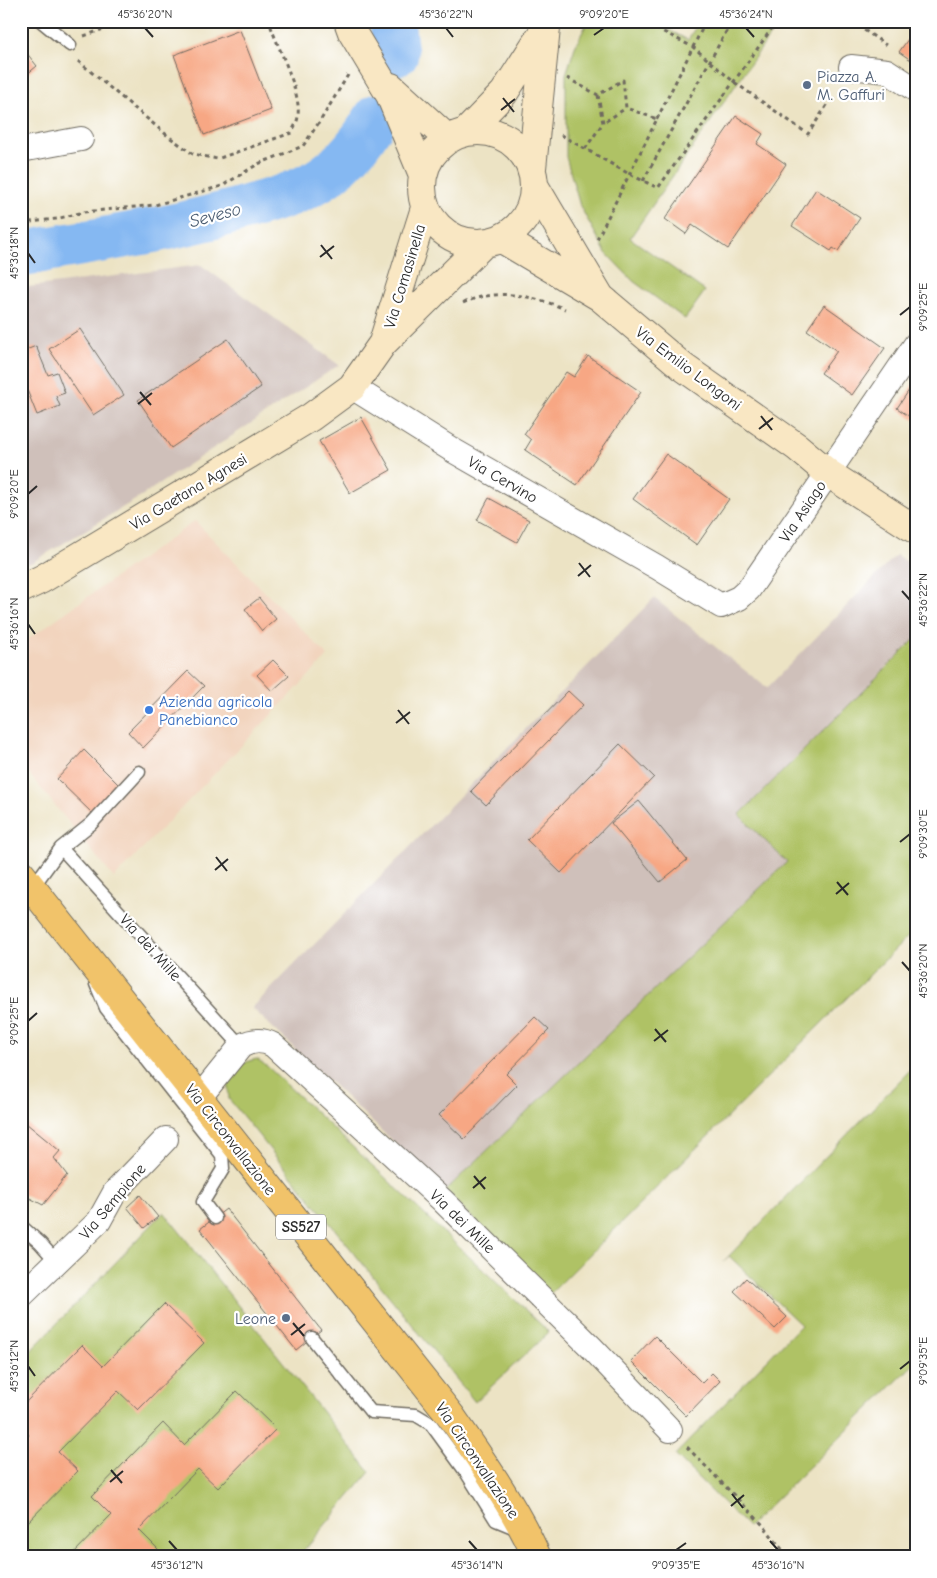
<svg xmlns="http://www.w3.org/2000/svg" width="937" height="1578" font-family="'Comic Neue',sans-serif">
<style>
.built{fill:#f2d4be}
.industrial{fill:#cfc0ba}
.green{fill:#afc265;stroke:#6d7648}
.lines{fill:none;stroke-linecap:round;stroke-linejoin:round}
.river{stroke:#85b8f2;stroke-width:45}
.building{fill:#f7a784}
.lane-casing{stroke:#6f6b61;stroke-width:15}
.street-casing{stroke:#6f6b61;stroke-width:26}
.secondary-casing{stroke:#6f6b61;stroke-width:30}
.primary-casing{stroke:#6f6b61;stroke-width:30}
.path{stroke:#6f6b61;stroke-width:3;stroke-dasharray:4 4;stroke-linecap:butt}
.lane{stroke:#fff;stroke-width:12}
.street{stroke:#fff;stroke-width:24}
.secondary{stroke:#f9e7c3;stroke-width:28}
.primary{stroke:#f1c36a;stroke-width:28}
.ticks{fill:none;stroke:#2b2b2b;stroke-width:2}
.service-dot{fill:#5c6f8a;stroke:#fff;stroke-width:2}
.shop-dot{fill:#3f7fe0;stroke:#fff;stroke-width:2}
.labels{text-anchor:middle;stroke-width:4.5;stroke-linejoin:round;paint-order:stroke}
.shield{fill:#fff;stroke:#6b6b6b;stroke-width:1}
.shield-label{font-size:15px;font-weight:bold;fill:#2b2b2b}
.service-label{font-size:16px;fill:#4e5e75;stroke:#fff;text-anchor:start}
.street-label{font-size:16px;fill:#2b2b2b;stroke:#fff}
.shop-label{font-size:16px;fill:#366cbe;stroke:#fff;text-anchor:start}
.water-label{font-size:18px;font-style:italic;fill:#4a5c71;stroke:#fff}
.neatline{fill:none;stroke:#2b2b2b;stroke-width:2}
.ticks-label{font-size:12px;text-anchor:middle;fill:#2b2b2b}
</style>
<rect width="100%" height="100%" fill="#fff"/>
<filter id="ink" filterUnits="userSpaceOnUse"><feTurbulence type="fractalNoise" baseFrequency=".02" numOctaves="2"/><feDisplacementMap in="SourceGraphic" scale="10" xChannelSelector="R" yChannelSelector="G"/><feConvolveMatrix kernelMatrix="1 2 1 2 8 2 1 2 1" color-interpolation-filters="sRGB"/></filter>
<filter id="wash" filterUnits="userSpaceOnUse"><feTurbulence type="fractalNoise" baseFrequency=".0096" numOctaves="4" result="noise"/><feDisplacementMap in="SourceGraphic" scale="20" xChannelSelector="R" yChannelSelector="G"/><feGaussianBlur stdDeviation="1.12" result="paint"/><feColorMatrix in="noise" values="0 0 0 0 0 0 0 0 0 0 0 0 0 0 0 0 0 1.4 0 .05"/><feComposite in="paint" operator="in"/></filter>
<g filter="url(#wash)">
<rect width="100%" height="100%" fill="#ece3c4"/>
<path class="built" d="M195 521 328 656 114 878 21 764V644Z"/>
<path class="industrial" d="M201 265 339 365 135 500 31 563 21 564V288Z
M896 555 916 567V638L740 815 787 862 445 1191 252 1008 654 598 767 688Z"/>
<path class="green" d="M588 21H652L688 40 699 21H780L630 238 705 291 685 319 633 281 606 253 580 206 566 157V74L575 47Z
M916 638V929L550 1294 445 1191 787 862 739 815Z
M257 1059 269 1068 549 1332 475 1402 229 1099C229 1094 227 1087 229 1082 232 1069 245 1061 257 1059Z
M916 1064V1362L748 1527 675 1455 801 1325 729 1256 724 1261Z
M164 1212 370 1472 298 1557H21V1361Z"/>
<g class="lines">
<path class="river" d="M392 21 396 54
M21 254C98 240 177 229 252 206 277 199 304 191 325 176 347 161 364 138 377 116"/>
</g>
<g id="blocks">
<path class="building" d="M916 28V52L911 60 899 52Z
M240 30 271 110 204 135 174 55Z
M21 46 37 66 21 79Z
M736 116 763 134 757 144 786 164 728 249 692 225 686 234 665 219Z
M816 189 860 218 838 251 833 248 831 251 792 226Z
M824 305 885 348 852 395 821 373 837 351 807 330Z
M80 329 124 395 93 415 49 349Z
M228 339 261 387 171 448 138 400Z
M36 346 48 375 57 372 65 393 56 396 60 406 37 415 25 385 21 386V352Z
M588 356 641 392 577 485 525 450 531 440 524 434 566 372 574 377Z
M916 380V421L897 408Z
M361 417 391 470 350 493 319 441Z
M666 454 729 499 697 545 633 499Z
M489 498 529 520 517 542 477 520Z
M259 598 276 619 262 631 245 609Z
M273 660 289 676 272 691 257 675Z
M188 671 204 686 143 748 128 732Z
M568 691 583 705 486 805 471 791Z
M620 744 654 777 561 873 527 840Z
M84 750 120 786 93 814 57 779Z
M639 801 687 860 660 882 611 823Z
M535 1017 549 1030 506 1074 517 1085 464 1139 439 1115Z
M21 1119 60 1151 54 1158 67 1175 43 1205 24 1195 21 1198Z
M140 1195 158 1217 144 1228 127 1207Z
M226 1209 321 1330 296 1350 200 1229Z
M746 1278 787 1317 775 1329 734 1291Z
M164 1304 204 1343 138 1410 118 1391 58 1452 78 1471 21 1529V1443L29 1435 21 1427V1407L82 1345 103 1366Z
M655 1336 702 1383 712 1373 720 1381 686 1416 631 1361Z
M237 1391 276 1429 218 1488 198 1469 139 1530 158 1549 151 1557H70L111 1515 92 1496 163 1423 184 1445Z"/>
</g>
</g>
<g filter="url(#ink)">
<use href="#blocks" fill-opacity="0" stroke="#6f6b61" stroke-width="1"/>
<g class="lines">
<defs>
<path id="lane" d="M41 21 70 45
M61 848 241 1046
M32 888 61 848 91 824 139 772
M96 984 106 1008 222 1155 223 1169 203 1202 215 1218
M21 1226 40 1243 57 1262
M312 1338 371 1412 416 1415 431 1424 466 1472 496 1520 520 1530"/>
<path id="street" d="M851 67 887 71 916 90
M21 150 81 139
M352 387 454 451 657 567 721 606 739 598 749 589 916 344
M199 1098 241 1046C252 1040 262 1039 273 1045L442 1200 591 1347 670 1430
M21 1296 99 1221 115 1192 166 1139"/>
<path id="secondary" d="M348 21 352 32 390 95 423 175
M391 87 448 139
M422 187a56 56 0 1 1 112 0a56 56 0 1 1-112 0Z
M467 131 504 93 543 32
M532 168 546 28
M535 187 599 295
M502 239 600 297 683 367 797 447 828 473 916 530
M384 339 425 208
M21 589 42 579 311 417 352 387 383 343 483 244"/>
<path id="primary" d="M21 874 451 1416C482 1461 514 1506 537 1557"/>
</defs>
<use href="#lane" class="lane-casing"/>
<use href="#street" class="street-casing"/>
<use href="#secondary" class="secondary-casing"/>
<use href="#primary" class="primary-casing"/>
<path class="path" d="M642 21 693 47 734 82 808 134 827 105
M851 21 886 45
M84 36 126 21
M78 61 168 136 193 154 217 159 291 133C294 127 298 122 298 115 301 92 279 50 271 27L265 21
M567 78 598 95 623 80 626 108 657 119 597 239
M598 95 603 123 626 108
M657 119 706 21
M561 135 629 174 658 188 777 21
M585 149 603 123
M643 181 732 21
M21 223 56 219 84 212 155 205 222 186 258 164 303 146 322 118 348 75
M463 303C497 288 532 295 565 309
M687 1447 763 1525 788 1557"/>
<use href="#lane" class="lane"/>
<use href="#street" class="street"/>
<use href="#secondary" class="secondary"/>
<use href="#primary" class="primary"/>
</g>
</g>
<path class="ticks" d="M145 28 153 37M446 28 453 37M746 28 754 37M594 35 604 28M503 98 514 112M501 110 515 99M321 245 332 259M28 253 35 263M320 257 334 246M900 315 910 307M140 392 151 405M138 404 152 393M761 416 772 430M759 429 773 418M28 494 37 486M579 563 590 577M578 576 591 565M902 591 910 600M28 624 35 634M398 710 409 724M396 723 410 712M900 842 910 834M216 857 227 871M215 870 228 859M837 882 848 895M836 894 849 883M902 962 910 971M28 1021 37 1013M655 1029 666 1042M654 1041 668 1030M474 1176 485 1189M473 1188 486 1177M293 1323 304 1336M291 1335 305 1324M28 1366 35 1376M900 1369 910 1361M111 1470 122 1483M110 1482 123 1471M732 1494 743 1508M731 1506 744 1495M169 1541 177 1550M469 1541 477 1550M770 1541 778 1550M676 1550 686 1543"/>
<g class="service-dot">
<circle cx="807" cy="85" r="5"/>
<circle cx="286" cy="1318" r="5"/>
</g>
<circle class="shop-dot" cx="149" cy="710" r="5"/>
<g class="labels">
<rect class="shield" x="276" y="1214.5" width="50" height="25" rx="4"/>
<g class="shield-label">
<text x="301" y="1232">SS527</text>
</g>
<g class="service-label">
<text x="817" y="82">Piazza A.<tspan x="817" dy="18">M. Gaffuri</tspan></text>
<text x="276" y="1324" text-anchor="end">Leone</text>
</g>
<g class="street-label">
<text transform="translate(404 276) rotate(-73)" y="6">Via Comasinella</text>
<text transform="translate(689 368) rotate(37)" y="6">Via Emilio Longoni</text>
<text transform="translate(503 479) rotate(30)" y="6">Via Cervino</text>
<text transform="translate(188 491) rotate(-31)" y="6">Via Gaetana Agnesi</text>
<text transform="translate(802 511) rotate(-56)" y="6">Via Asiago</text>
<text transform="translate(151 947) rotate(48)" y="6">Via dei Mille</text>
<text transform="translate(231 1139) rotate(52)" y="6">Via Circonvallazione</text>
<text transform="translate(112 1201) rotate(-50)" y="6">Via Sempione</text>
<text transform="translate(463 1221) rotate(44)" y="6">Via dei Mille</text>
<text transform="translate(478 1460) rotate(56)" y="6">Via Circonvallazione</text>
</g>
<g class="shop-label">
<text x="159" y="707">Azienda agricola<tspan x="159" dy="18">Panebianco</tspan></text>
</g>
<g class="water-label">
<text transform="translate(215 215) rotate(-15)" y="6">Seveso</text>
</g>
</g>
<rect width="937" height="1578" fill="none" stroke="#fff" stroke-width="55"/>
<rect x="28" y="28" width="882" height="1522" class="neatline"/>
<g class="ticks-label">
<text x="145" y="18">45°36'20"N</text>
<text x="446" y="18">45°36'22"N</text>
<text x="604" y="18">9°09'20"E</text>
<text x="746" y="18">45°36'24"N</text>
<text transform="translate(14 253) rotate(-90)" y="4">45°36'18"N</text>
<text transform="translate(923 307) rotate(-90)" y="4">9°09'25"E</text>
<text transform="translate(14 494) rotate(-90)" y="4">9°09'20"E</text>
<text transform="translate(923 600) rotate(-90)" y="4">45°36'22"N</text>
<text transform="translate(14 624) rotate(-90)" y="4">45°36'16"N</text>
<text transform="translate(923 834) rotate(-90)" y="4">9°09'30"E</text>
<text transform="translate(923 971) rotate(-90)" y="4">45°36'20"N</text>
<text transform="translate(14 1021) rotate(-90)" y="4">9°09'25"E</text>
<text transform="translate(923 1361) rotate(-90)" y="4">9°09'35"E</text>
<text transform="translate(14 1366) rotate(-90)" y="4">45°36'12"N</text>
<text x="177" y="1569">45°36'12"N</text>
<text x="477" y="1569">45°36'14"N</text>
<text x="676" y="1569">9°09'35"E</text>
<text x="778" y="1569">45°36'16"N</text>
</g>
</svg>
